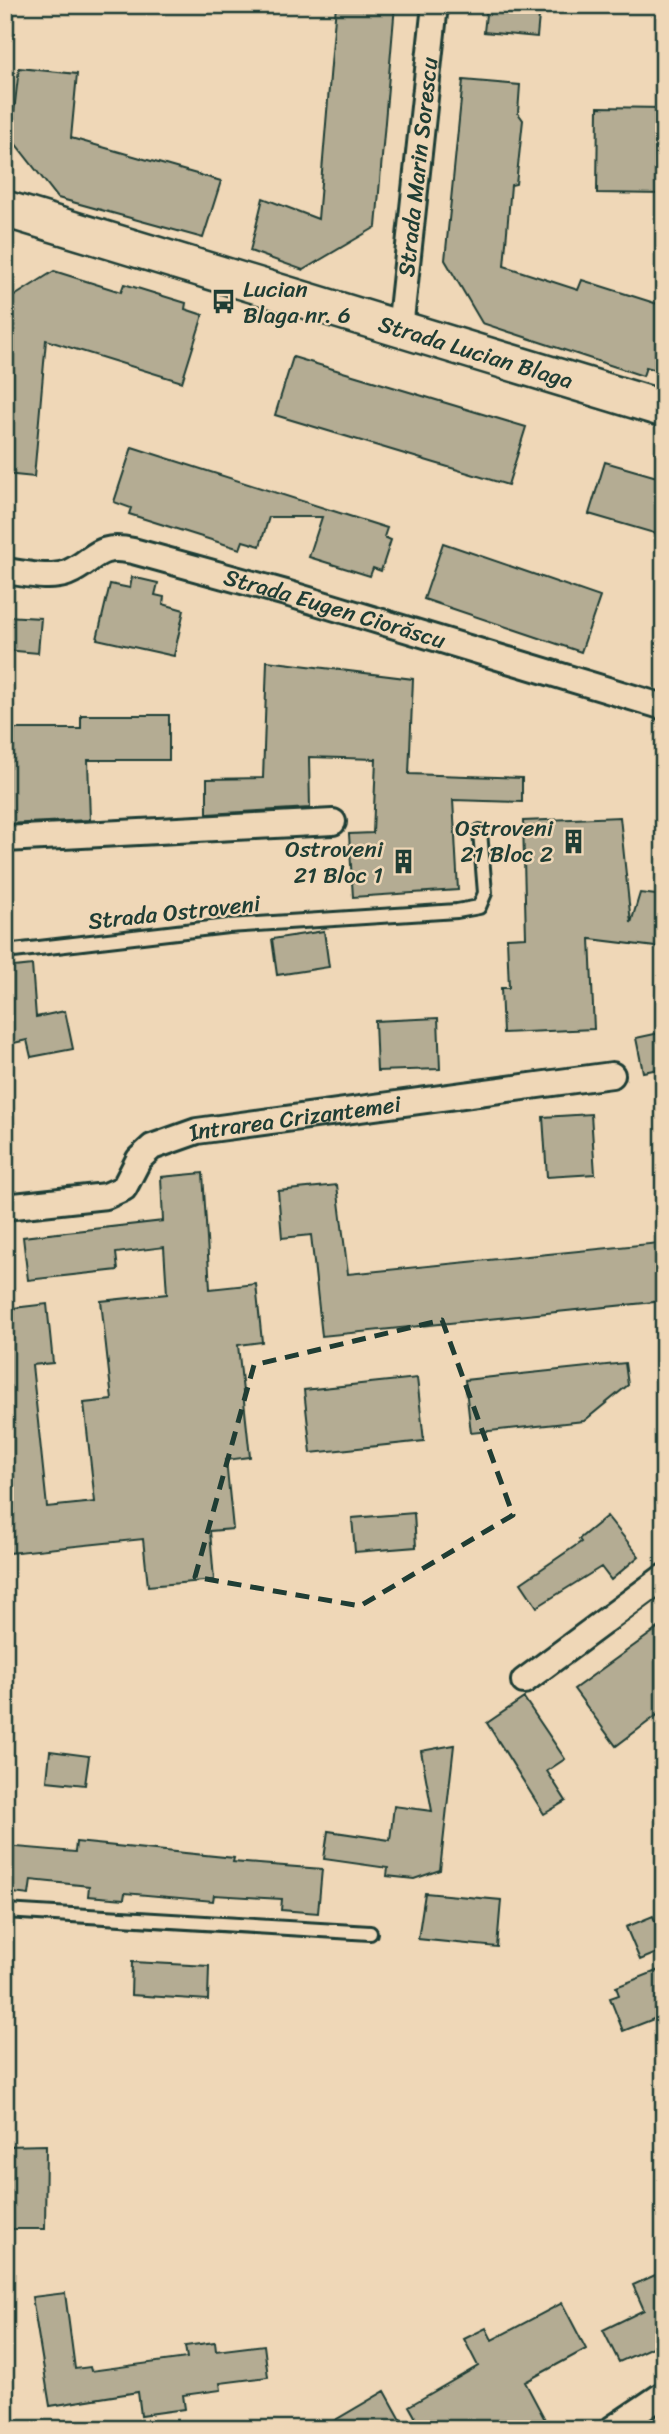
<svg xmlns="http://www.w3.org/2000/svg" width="669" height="2434" font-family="Sriracha,sans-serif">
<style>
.building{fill:#b4ac93;stroke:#1f3d34;stroke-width:2}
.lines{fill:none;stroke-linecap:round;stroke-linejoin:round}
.lane-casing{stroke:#1f3d34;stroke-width:18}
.street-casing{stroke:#1f3d34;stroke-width:30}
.secondary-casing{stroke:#1f3d34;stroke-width:40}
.lane{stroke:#efd7b7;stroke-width:12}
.street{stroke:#efd7b7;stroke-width:24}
.secondary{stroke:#efd7b7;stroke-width:35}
.marked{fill:none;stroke:#1f3d34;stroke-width:5;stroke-dasharray:14 9;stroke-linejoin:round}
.labels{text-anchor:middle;stroke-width:5;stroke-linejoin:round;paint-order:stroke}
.street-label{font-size:23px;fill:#1f3d34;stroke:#efd7b7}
.poi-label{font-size:23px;fill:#1f3d34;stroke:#efd7b7;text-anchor:end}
</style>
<rect width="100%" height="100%" fill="#efd7b7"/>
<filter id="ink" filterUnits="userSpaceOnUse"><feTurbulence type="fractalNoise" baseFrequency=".0143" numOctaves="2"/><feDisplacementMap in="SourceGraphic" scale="14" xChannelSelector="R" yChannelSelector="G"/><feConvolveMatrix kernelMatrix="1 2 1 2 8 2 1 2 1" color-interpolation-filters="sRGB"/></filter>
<g filter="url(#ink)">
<path class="building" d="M336 5H395L376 227 303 270 250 251 263 198 318 219Z
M487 5H540L537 37 484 32Z
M19 68 77 74 71 138 221 181 203 238 58 198 11 138Z
M463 80 520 85 518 113 523 120 516 184 511 185 504 266 578 290 582 280 664 306V372L646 367 643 376 482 323 445 260Z
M598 107 664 108V194L597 193Z
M54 271 121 292 124 284 186 303 185 309 203 315 182 382 46 340 34 477 5 474V302Z
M293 357 526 427 508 485 275 415Z
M132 447 387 528 384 537 391 540 381 571 373 568 370 576 309 557 322 517H269L260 546 243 541 240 549 129 514 131 508 114 502Z
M605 462 664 479V536L589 514Z
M443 543 600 597 581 652 424 599Z
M132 577 158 583 155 595 164 597 163 604 184 610 174 656 97 639 110 584 130 588Z
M5 616 41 618 38 653 5 650Z
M267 661 413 679 409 774 522 778V802L453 800 458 890 353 897 349 834 373 833 376 759 309 757 310 808 207 814V779L263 778Z
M81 715H169V760H88L90 820 5 824V729H81Z
M620 817 631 923 640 893 664 896V948L590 939 594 1029 503 1033 501 988H509L507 938 526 937 523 821Z
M324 931 329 967 277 975 272 939Z
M32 965 36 1017 65 1011 73 1049 31 1057 27 1040 5 1045V968Z
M438 1018 440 1069 377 1071 375 1021Z
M664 1032V1068L643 1072 636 1038Z
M591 1114 595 1174 547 1177 543 1117Z
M203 1173 210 1289 256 1284 262 1342 238 1345 250 1457 226 1460 233 1529 210 1531 214 1580 148 1586 143 1539 9 1553 5 1493V1309L47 1304 53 1363 32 1365 47 1507 95 1502 84 1403 112 1400 101 1301 167 1294 164 1247 116 1253 118 1270 28 1280 23 1237 163 1221 161 1177Z
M337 1185 348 1274 659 1243 664 1301 322 1336 311 1235 282 1238 278 1191Z
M625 1363 628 1385 584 1421 471 1433 465 1380Z
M417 1378 424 1441 311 1453 304 1390Z
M414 1513 416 1547 355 1552 352 1518Z
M607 1516 639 1556 611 1580 601 1567 537 1607 521 1583 581 1542 579 1539Z
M664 1624V1710L616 1746 574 1689Z
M524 1698 565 1759 547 1771 566 1801 544 1814 487 1723Z
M454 1745 440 1870 414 1879 387 1876 388 1868 324 1859 328 1831 390 1840 394 1806 432 1811 421 1751Z
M50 1751 89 1756 85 1785 47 1781Z
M76 1842 234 1858 233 1862 322 1869 318 1913 281 1910 282 1899 214 1895 213 1901 125 1893 124 1899 88 1896 89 1886 31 1880 29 1895 5 1892V1846L75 1852Z
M425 1893 501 1900 497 1947 418 1939Z
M653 1916 664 1941V1950L640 1960 626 1927Z
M132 1962 209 1966 208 2000 131 1995Z
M664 1968V2015L623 2031 610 1998 619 1995 616 1987Z
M46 2145 45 2229H5V2146Z
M664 2271V2353L659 2344 619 2362 603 2330 644 2310 633 2285Z
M65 2293 75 2369 90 2367 91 2371 187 2358 185 2346 215 2342 216 2351 264 2345 268 2377 220 2383 221 2390 183 2395 185 2409 141 2415 138 2392 50 2406 32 2297Z
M562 2303 586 2349 525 2382 550 2429H422L409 2406 478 2366 464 2339 486 2328 492 2340Z
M385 2391 406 2429H320Z"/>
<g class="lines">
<defs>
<path id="lane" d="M5 952 228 926 457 911 479 907 485 893 480 831
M5 1911 370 1933"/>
<g id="street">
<path id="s1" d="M400 329 435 5"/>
<path id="s2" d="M5 571C24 573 48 580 67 573 96 561 94 543 133 551L286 593 664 707"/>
<path d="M5 839 333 822"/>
<path id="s3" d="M5 1207 106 1196 124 1188 139 1159 152 1147 197 1131 612 1075"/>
<path d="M524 1681 664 1577"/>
<path d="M612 2429 664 2394"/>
</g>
<g id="secondary">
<path id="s4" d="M5 209 664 409"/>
</g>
</defs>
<use href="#lane" class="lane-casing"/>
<use href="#street" class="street-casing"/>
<use href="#secondary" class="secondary-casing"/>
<use href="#lane" class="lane"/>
<use href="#street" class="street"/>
<use href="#secondary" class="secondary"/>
</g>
</g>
<path class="marked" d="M442 1320 513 1515 360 1606 195 1577 254 1365Z"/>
<defs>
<symbol id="bus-bare" viewBox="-9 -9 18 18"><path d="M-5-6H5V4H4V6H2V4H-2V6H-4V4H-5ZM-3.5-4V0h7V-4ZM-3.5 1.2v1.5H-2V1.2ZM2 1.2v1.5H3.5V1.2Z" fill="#1f3d34" stroke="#efd7b7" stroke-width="2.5" paint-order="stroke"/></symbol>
<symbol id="building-bare" viewBox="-9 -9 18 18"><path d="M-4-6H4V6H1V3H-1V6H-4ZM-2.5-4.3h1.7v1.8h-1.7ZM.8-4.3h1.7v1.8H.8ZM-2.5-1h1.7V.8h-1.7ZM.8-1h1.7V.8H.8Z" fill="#1f3d34" stroke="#efd7b7" stroke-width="2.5" paint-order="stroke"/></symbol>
</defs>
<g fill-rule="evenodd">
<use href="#bus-bare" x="206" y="284" width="35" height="35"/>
<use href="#building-bare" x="556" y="824" width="35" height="35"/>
<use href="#building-bare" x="386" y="844" width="35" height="35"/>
</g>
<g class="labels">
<g class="street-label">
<text dy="8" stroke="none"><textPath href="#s1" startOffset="163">Strada Marin Sorescu</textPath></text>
<text dy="8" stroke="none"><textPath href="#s4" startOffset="492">Strada Lucian Blaga</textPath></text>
<text dy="8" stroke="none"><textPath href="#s2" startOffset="345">Strada Eugen Ciorăscu</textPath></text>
<text transform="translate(174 912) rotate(-6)" y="8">Strada Ostroveni</text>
<text dy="8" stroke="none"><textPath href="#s3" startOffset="318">Intrarea Crizantemei</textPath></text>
</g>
<g class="poi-label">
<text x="243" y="297" text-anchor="start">Lucian<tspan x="243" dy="26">Blaga nr. 6</tspan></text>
<text x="553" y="836">Ostroveni<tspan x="553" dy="26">21 Bloc 2</tspan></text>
<text x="383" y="857">Ostroveni<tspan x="383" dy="26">21 Bloc 1</tspan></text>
</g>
</g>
<rect width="669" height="2434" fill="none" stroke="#efd7b7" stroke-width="28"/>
<rect x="14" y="14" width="641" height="2406" fill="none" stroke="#1f3d34" stroke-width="2.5" filter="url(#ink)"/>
</svg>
